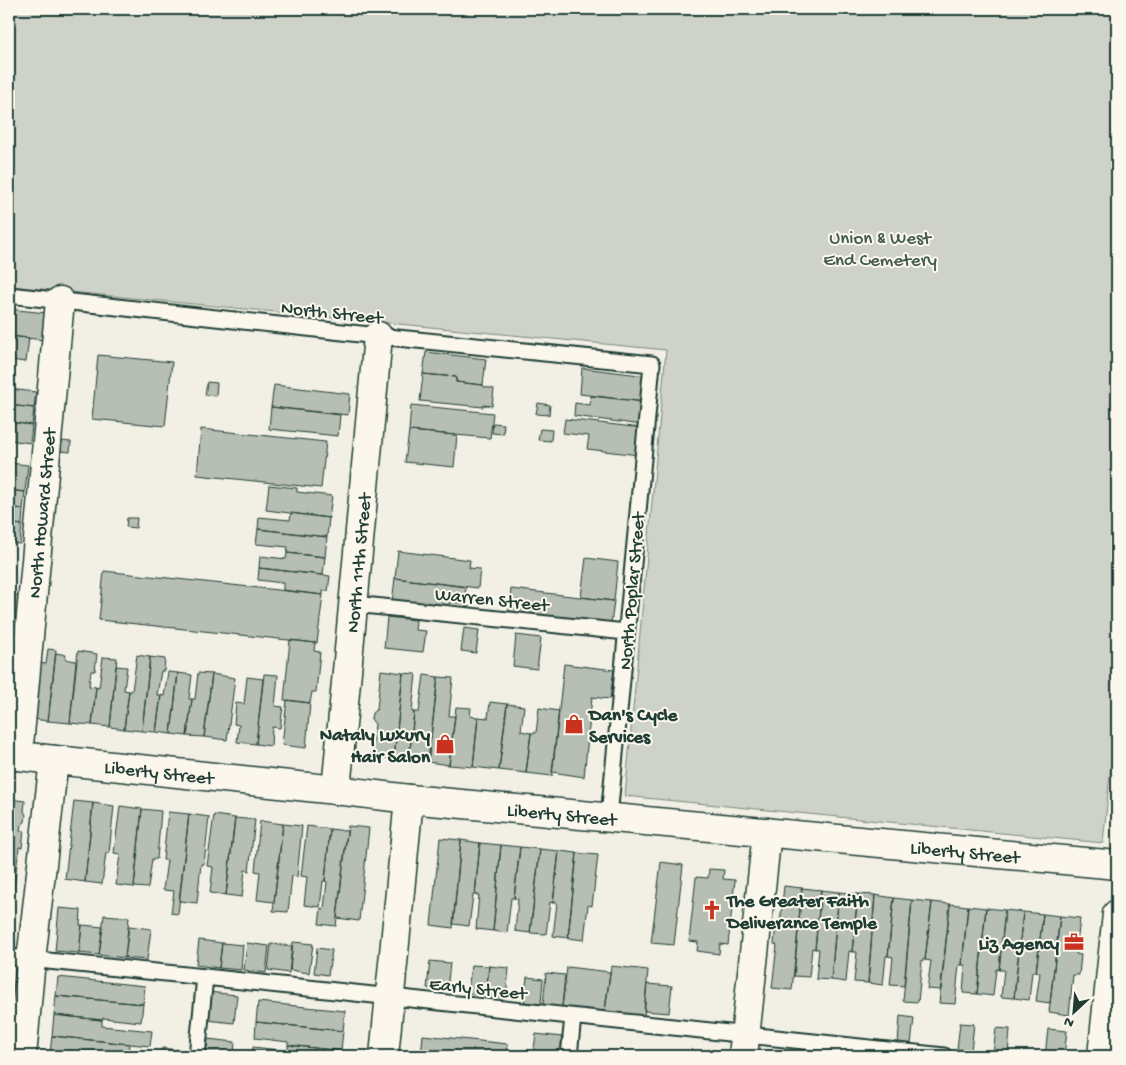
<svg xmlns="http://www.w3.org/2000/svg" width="1126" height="1065" font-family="'Gochi Hand',sans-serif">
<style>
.green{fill:#cfd2c8;stroke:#77887e}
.building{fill:#b7beb3;stroke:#1f3d34}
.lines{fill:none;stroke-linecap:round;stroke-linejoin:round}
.lane-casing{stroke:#1f3d34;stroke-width:19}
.street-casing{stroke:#1f3d34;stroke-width:31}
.lane{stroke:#fbf7ec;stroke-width:15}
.street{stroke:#fbf7ec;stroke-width:28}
.labels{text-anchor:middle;stroke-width:4;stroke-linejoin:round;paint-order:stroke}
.park-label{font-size:19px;fill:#425b52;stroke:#fbf7ec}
.street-label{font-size:19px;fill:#1f3d34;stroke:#fbf7ec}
.poi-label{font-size:19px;font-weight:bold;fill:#1f3d34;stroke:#fbf7ec;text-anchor:start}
</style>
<rect width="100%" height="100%" fill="#f2f0e5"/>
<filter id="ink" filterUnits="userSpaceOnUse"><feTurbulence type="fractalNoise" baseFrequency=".02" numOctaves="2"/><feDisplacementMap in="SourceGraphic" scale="10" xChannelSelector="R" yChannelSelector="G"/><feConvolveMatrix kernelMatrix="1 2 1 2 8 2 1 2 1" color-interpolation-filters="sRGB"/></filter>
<g filter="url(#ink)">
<path class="green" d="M9 9H1117V706L1103 843 625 796 666 350 9 286Z"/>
<path class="building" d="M9 309 46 313 44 340 9 336Z
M9 336 29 338 26 362 9 360Z
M426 352 486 359 483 385 456 382V377L423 374Z
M98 355 172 362 165 426 92 419Z
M582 368 648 376 645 402 580 394Z
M423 374 456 377V382L483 385 484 387 494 389 492 406 483 405V407L420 401Z
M207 382 217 383 216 396 205 395Z
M274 385 350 394 348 415 271 407Z
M9 389 36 392 34 408 9 405Z
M591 396 645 402 642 425 574 416 575 403 590 405Z
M538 403 550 405 549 415 536 414Z
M9 405 34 408 32 425 9 422Z
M411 405 493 413 490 438 409 431Z
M271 407 340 415 338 436 269 429Z
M565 419 642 428 639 455 587 449 589 436 563 433Z
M9 422 32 425 30 443 9 440Z
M493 423 504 424 503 434 492 433Z
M201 429 326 442 321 488 197 475Z
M540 429 552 430 551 441 538 440Z
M409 431 457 435 454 467 405 462Z
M62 441 71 442 70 452 61 451Z
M9 463 28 465 25 492 9 490Z
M269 485 297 488V492L332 496 329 518 266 510Z
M9 490 25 492 23 509 9 507Z
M9 507 23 509 22 525 9 523Z
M291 513 329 518 327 537 258 529 259 517 290 520Z
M127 518H137L136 528 126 527Z
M9 523 22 525 20 544 9 543Z
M258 529 327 537 325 557 287 553 288 547 256 544Z
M398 551 470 560 469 568 480 569 478 588 395 578Z
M287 553 325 557 323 575 259 568 260 556 286 559Z
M586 558 618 562 614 601 581 597Z
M259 568 330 576 328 591H323V595L283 590V583L258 580Z
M104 571 323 595 317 643 99 620Z
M395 578 466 587 464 604 450 602 449 609 392 603Z
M511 589 614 601 611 624 509 613Z
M9 594 24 596 17 640 9 638Z
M387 617 416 620 415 630 426 631 423 652 384 648Z
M464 628 479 630 476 653 461 651Z
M516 635 541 638 537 669 513 666Z
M290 640 315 643 314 651 320 652 316 692H312L310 703 284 700Z
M48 649 56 650 48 721 25 718 31 662 46 664Z
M78 651 97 654 95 671H91L89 686 96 687 92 725 70 723Z
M56 653 66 655 65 659 76 661 70 723 48 721Z
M137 655 150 657 142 731 124 729 129 691H132Z
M103 657 117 658 110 727 92 725 96 687 99 688Z
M150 657 165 659 164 671H161L157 695H161L156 732 142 731Z
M564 664 614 670 610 699 592 697 584 777 552 772Z
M9 666 15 667 9 717Z
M116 666 127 667 124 690 129 691 124 729 110 727Z
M381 670 403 673 394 759 371 756 375 724 371 719 372 713 377 709Z
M168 672 178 673 171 734 156 732 161 695 164 696Z
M178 673 192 675 189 699H192L187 736 171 734Z
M198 673 212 674 204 737 187 736 192 699H195Z
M403 673 416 674 412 712H414L409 760 394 759Z
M212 674 235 678 227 740 204 737Z
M264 674 278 675 275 706 283 707 280 728 272 727 271 746 256 744Z
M424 675 438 677 428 762 409 760 414 712H419Z
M247 677 263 679 256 744 237 742 239 725 234 724 236 703 244 704Z
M438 677 453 678 449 716H455L449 765 428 762Z
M287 700 310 703 306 748 282 745Z
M490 702 507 704 499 770 473 767 478 717 488 718Z
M507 704 524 706 521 731 531 733 526 773 499 770Z
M456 707 471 708 470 716 478 717 473 767 449 765Z
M539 708 559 711 552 776 526 773 531 733H536Z
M9 799 25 801 24 811 26 815 25 822 21 825 20 831H24L22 848 19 847 14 889 9 888Z
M74 801 93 803 85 882 65 879Z
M93 803 114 806 109 853H106L102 884 85 882Z
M120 806 142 809 134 887 116 885 120 854 114 853Z
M142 809 161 811 157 859H152L148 888 134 887Z
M168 812 189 814 178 914 171 913 174 891 163 890 167 860H163Z
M189 814 209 817 204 864H201L197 903 179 901Z
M214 815 235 818 226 895 210 893 213 867 207 866Z
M235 818 255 820 249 871 245 870 242 897 226 895Z
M260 821 283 824 274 902 257 900 260 872 255 871Z
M283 824 302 826 297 877 292 876 288 912 273 911Z
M307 826 330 829 325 881H323L320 907 304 905 307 877 301 876Z
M348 826 369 828 359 921 337 918Z
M330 829 347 831 336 926 319 924 321 908 324 909 327 882 325 881Z
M440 838 461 840 453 928 431 925Z
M461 840 480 843 475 895H473L469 926 453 924Z
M480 843 501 845 493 931 476 929 479 895H475Z
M501 845 520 847 514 898H511L507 933 493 931Z
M520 847 540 849 530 933 515 931 518 899 514 898Z
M540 849 559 851 553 903 550 902 546 934 530 933Z
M559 851 577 853 568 938 553 936 557 903H553Z
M577 853 598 855 592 906 588 905 584 940 568 938Z
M661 862 683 865 674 945 651 943Z
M709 869 724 870 723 879 735 880 728 945 720 944 719 954 697 951 698 942 689 941 696 877 708 878Z
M784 886 802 888 792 990 772 988 777 945 774 944 776 924H780Z
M9 888 14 889 11 914 9 913Z
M802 888 821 890 815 949 812 948 809 977 794 976Z
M821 890 839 892 831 980 816 979 819 949H815Z
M839 892 858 894 852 952 849 951 846 982 831 980Z
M858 894 875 895 868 983 854 982 857 952H852Z
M875 895 894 898 888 956H886L883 985 868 983Z
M894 898 912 900 904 986 890 985 893 957 888 956Z
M912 900 932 902 925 960H922L918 1002 903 1001Z
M932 902 950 904 941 990 927 989 931 961 925 960Z
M950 904 968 906 962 965H959L955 1004 939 1003Z
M968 906 986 908 977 994 963 993 965 965H962Z
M59 908 81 910 80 925H82L79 953 55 951Z
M986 908 1005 910 999 970 996 969 993 996 977 994Z
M1005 910 1023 912 1014 998 1001 997 1004 970H999Z
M1023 912 1043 914 1036 972H1032L1029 1000 1014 998Z
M1043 914 1060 916 1050 1003 1036 1001 1040 973 1036 972Z
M104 915 129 917 125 958 99 955Z
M1060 916 1080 918 1076 954 1081 955 1079 975H1073L1069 1015 1049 1012Z
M82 925 103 927 99 955 79 953Z
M129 926 151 929 147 960 125 958Z
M199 940 222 943 219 968 196 965Z
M293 942 313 944 309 973 290 970Z
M222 943 243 945 241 970 219 968Z
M247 943 269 946 266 973 244 970Z
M271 944 292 946 289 973 268 970Z
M317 948 332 950 328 975 314 973Z
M430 961 450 963 447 990 427 988Z
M471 965 489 966 486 995 468 994Z
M489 966 509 968 506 998 486 995Z
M611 966 648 970 644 1016 605 1011Z
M567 967 610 972 605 1011 562 1007Z
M546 973 565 975 562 1007 543 1005Z
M58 977 145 986 143 1004 56 996Z
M527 977 543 979 541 1004 524 1002Z
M647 984 672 986 669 1013 644 1011Z
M208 992 237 995 234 1023 206 1020Z
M56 996 143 1004 141 1022 103 1018 102 1020 54 1015Z
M258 1002 345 1011 343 1031 256 1022Z
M54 1015 102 1020V1026L152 1031 150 1046 52 1036Z
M900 1016 914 1018 911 1044 898 1043Z
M256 1022 343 1031 341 1051 288 1045V1042L255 1038Z
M960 1023 974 1024 971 1051 957 1049Z
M996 1028 1010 1029 1008 1055 993 1054Z
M1048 1029 1067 1031 1064 1056H1045Z
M536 1034 562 1037 560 1056H533Z
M423 1035 508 1044 507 1056H421Z
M52 1036 129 1044 128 1056 98 1055V1056H76L50 1053Z
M208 1039 235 1042 234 1056 206 1055Z
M288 1045 341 1051 340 1056H252L253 1047 288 1051Z
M162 1048 186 1051 185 1056H161Z
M578 1050 596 1052V1056H578Z"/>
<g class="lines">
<defs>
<path id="lane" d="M9 295 378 336 652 364 609 817
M354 604 626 632
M9 957 205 977 944 1056
M197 1056 205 977
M569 1056 573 1017"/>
<g id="street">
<path id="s1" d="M9 755 336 790 409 799 1117 865"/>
<path id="s2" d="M18 756 60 301"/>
<path id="s3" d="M336 790 378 336"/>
<path d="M22 1056 31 960 54 760"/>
<path d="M384 1056 409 799"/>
<path d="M743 1056 767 832"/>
<path d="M1102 1056 1117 914"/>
</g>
</defs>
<use href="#lane" class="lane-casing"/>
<use href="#street" class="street-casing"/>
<use href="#lane" class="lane"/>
<use href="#street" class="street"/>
</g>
</g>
<defs>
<symbol id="shop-bare" viewBox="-9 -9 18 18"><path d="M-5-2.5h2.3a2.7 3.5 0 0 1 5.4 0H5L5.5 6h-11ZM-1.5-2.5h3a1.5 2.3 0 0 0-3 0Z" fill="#c8321e" stroke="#fbf7ec" stroke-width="2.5" paint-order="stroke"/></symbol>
<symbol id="church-bare" viewBox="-9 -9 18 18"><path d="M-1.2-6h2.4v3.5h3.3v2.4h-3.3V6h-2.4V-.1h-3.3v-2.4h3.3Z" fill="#c8321e" stroke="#fbf7ec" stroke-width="2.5" paint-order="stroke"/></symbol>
<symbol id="office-bare" viewBox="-9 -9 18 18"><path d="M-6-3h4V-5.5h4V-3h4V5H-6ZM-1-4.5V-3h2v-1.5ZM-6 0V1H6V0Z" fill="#c8321e" stroke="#fbf7ec" stroke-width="2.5" paint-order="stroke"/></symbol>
</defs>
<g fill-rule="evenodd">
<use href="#shop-bare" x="560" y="710" width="28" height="28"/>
<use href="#shop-bare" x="431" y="730" width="28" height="28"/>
<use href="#church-bare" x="698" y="896" width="28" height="28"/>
<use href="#office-bare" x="1060" y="928" width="28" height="28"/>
</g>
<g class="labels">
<g class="park-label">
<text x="880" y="243">Union &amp; West<tspan x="880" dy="22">End Cemetery</tspan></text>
</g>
<g class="street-label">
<text transform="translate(332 311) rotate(6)" y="7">North Street</text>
<text dy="7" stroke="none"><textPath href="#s2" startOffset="244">North Howard Street</textPath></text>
<text dy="7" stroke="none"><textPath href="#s3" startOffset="228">North 11th Street</textPath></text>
<text transform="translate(630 591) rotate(-85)" y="7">North Poplar Street</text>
<text transform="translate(492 598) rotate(6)" y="7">Warren Street</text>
<text dy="7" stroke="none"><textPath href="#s1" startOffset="151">Liberty Street</textPath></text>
<text dy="7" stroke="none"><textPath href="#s1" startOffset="556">Liberty Street</textPath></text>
<text dy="7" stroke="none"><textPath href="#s1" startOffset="961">Liberty Street</textPath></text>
<text transform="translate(478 987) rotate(6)" y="7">Early Street</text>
</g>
<g class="poi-label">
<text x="589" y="720">Dan's Cycle<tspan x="589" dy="22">Services</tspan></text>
<text x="430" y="740" text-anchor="end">Nataly Luxury<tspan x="430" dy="22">Hair Salon</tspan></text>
<text x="727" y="906">The Greater Faith<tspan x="727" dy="22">Deliverance Temple</tspan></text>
<text x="1059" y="949" text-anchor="end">Liz Agency</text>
</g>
</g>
<rect width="1126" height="1065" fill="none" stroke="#fbf7ec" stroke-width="30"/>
<rect x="15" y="15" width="1096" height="1035" fill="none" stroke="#1f3d34" stroke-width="2" filter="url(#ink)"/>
<g transform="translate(1074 1012) rotate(206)" stroke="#fbf7ec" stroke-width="4" paint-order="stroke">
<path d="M0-4L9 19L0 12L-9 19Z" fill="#1f3d34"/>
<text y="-8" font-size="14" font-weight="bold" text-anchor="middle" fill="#1f3d34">N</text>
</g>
</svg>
